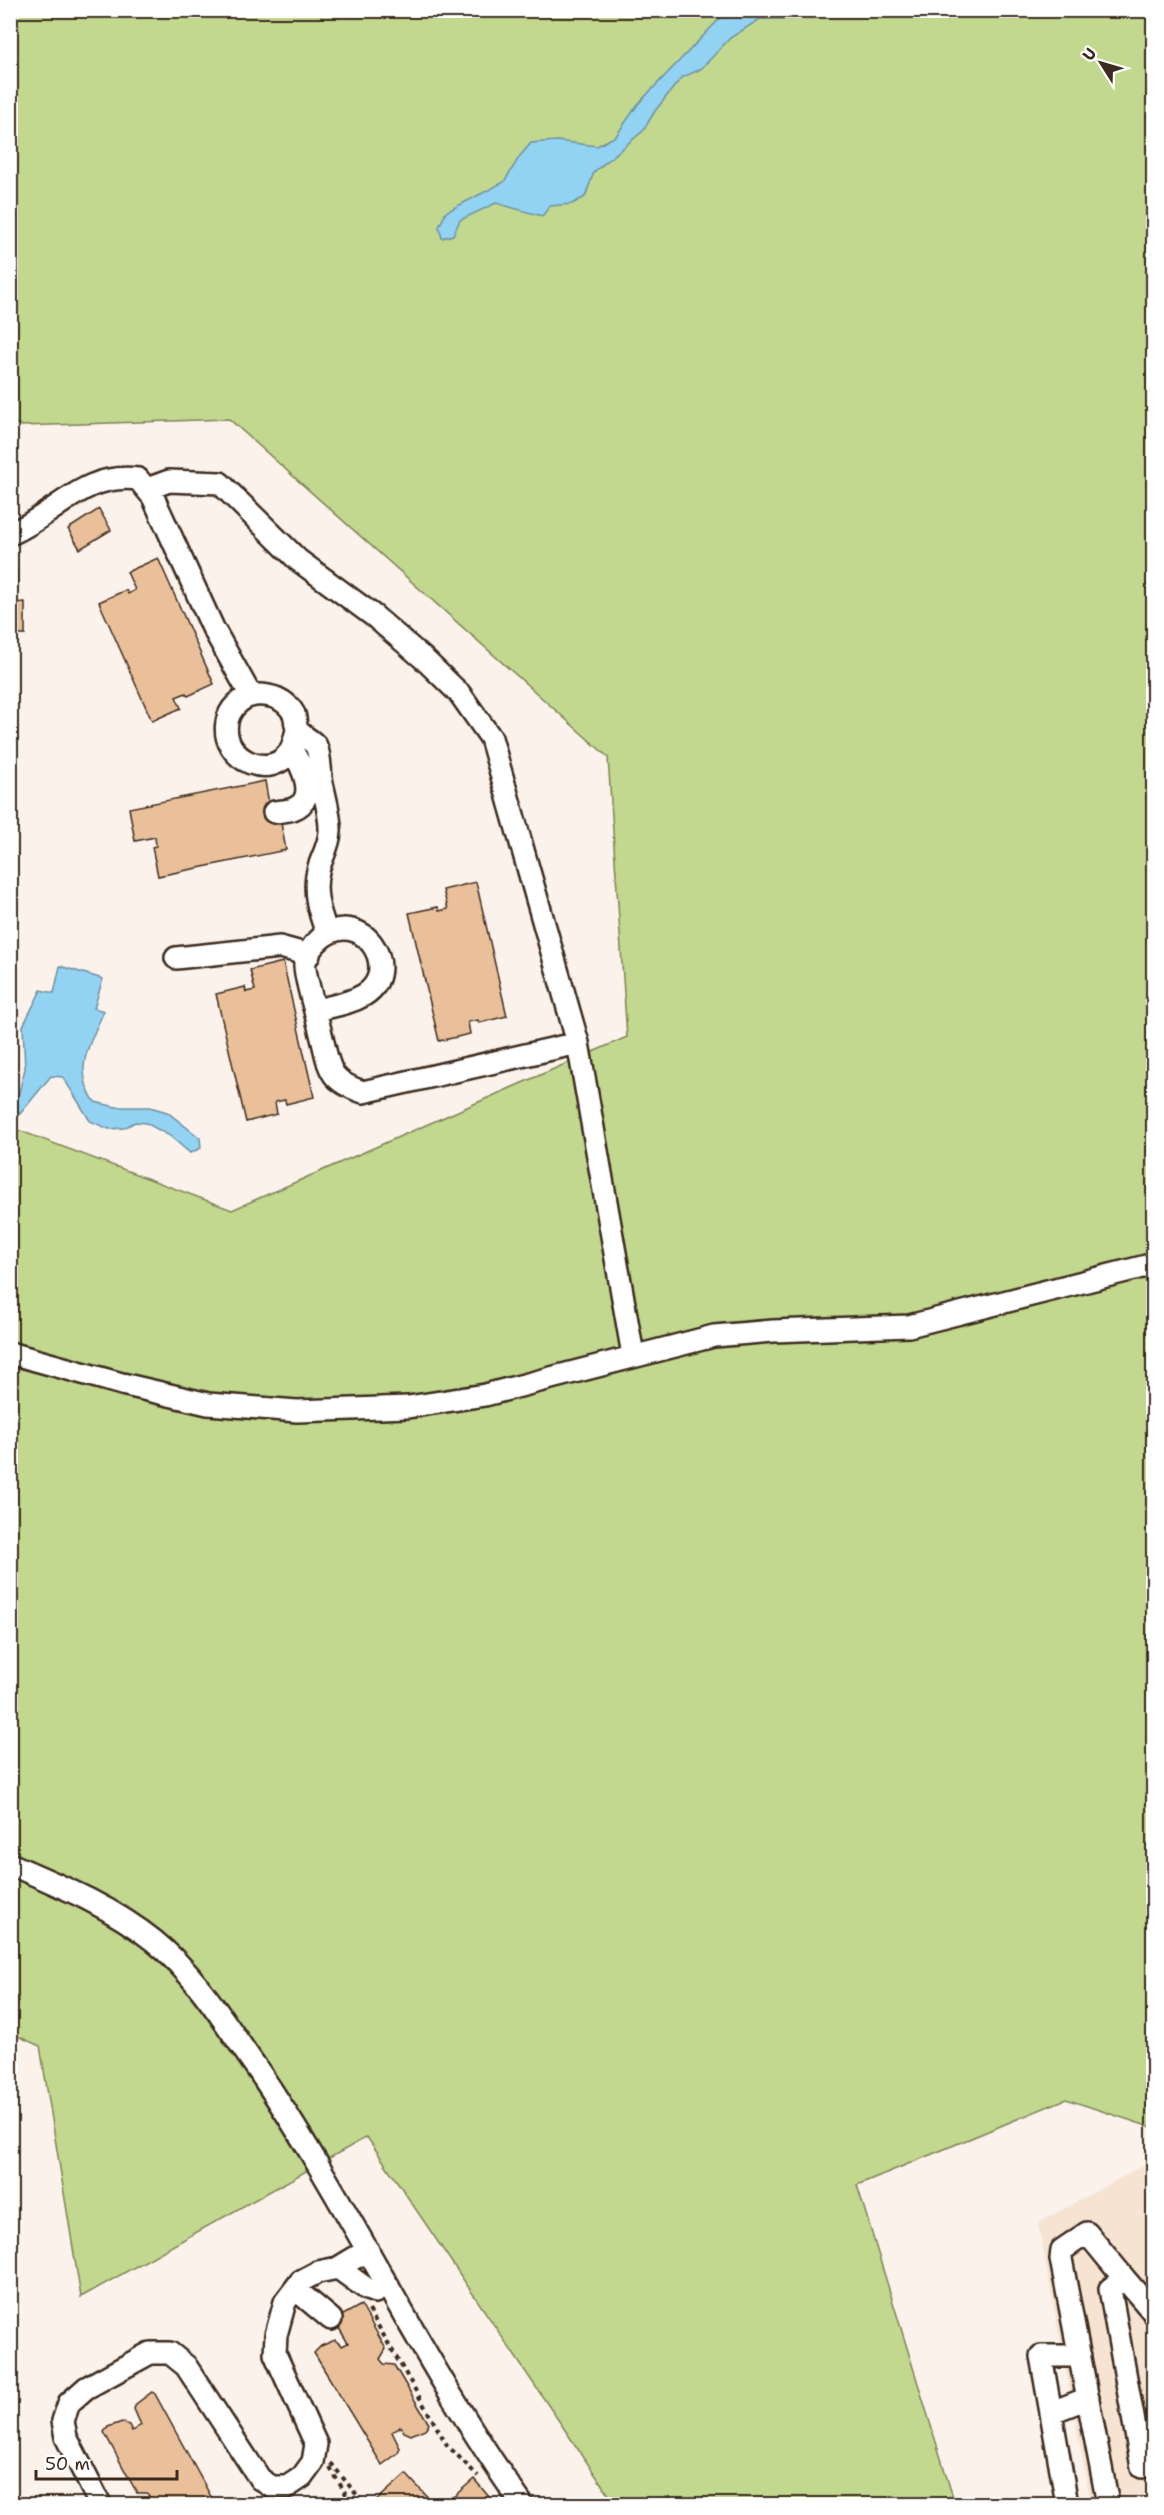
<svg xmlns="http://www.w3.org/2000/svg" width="1164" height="2515" font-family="'Shantell Sans',sans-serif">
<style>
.built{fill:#f6e3d2}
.green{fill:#c1d88e;stroke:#7e8156;stroke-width:1.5}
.water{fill:#92d2f3;stroke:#6f8f9e;stroke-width:1.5}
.building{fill:#e9c099;stroke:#3b2a1e;stroke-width:1.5}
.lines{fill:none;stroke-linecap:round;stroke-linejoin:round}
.minor-casing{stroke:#3b2a1e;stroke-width:26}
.path{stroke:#3b2a1e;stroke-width:4;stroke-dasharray:4.5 4.5;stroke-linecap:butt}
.minor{stroke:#fff;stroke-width:21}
</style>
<rect width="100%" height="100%" fill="#fbf2eb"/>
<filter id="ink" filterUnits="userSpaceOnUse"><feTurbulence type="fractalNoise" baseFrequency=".0167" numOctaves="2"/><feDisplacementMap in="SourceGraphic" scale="12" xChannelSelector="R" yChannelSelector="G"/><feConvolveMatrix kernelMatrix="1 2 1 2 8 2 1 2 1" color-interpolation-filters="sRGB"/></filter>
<g filter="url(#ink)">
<path class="built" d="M1153 2160V2504H1091L1038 2223Z"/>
<path class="green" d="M11 11H1153V2128L1066 2099 857 2185 955 2504H615L367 2137 81 2297 40 2046 11 2033 10 1127 232 1210 627 1037 608 757 229 419 22 426 11 421Z"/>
<path class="water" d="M727 11H809L806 15 793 19H760L730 38 701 69 681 78 655 111 643 131 594 172 585 197 572 204 550 206 542 216 496 203 460 220 453 235 442 238 439 227 446 212 504 182 520 156 531 143 557 141 597 146 616 136 638 104Z
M60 966 103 979 94 1008 104 1011C90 1043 72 1070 95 1102L116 1107H150L167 1112 200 1138 201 1148 190 1153 170 1136 146 1123 135 1122 124 1128 109 1129 90 1121 63 1077 51 1076 20 1114 14 1111 25 1069 23 1026 41 990 54 993Z"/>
<path class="building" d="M99 509 111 530 80 549 68 529Z
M158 558 214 684 188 696 186 693 176 697 181 708 152 721 99 602 126 590 128 594 135 590 127 572Z
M10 563H16L17 592H13V603L25 602V635H10Z
M265 781 270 810H267L268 821 280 818 286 850 158 876 152 847 156 846 155 837 135 841 129 808Z
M476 882 507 1016 479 1023 478 1020 468 1022 470 1034 439 1041 409 913 438 907 439 911 448 909 443 890Z
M283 962 314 1097 286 1104 285 1100 275 1102 277 1114 246 1122 216 994 245 987 246 992 255 990 250 970Z
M361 2305 386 2349 380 2359 384 2364 394 2365 429 2424 425 2429 411 2435 404 2432 401 2426 392 2432 400 2448 398 2453 382 2465 314 2353 321 2346 335 2340 342 2346 348 2343 334 2320Z
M152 2392 155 2394 215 2504H145L151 2499 147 2493H137L104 2432 108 2427 122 2422 129 2425 132 2431 141 2425 134 2409 136 2404Z
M406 2474 434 2504H379L376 2501Z
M474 2479 495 2504H455L451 2499Z"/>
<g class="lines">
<defs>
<path id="minor" d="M147 489 169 481 220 483 298 560 374 616 424 659 460 694 491 738 578 1043 633 1355
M10 534C57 514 83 472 138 479L153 497 213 628 251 696
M297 731C295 736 294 743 292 748 274 783 220 761 227 722 229 709 242 696 255 695 270 694 286 699 294 714 296 719 295 727 298 731 303 737 312 740 316 746 320 754 320 769 321 778 324 795 331 815 330 832 329 845 323 855 319 867 312 890 319 912 327 933
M274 812C280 811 288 811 293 809 320 799 301 764 291 749
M176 958 280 947 309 955
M316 1010C332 1006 349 1004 364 995 404 970 361 904 320 939 313 945 307 953 305 962 303 972 318 1020 321 1034 330 1068 327 1080 363 1092L578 1043
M10 1353 122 1384 208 1404 297 1411 408 1407 485 1395 714 1336 773 1331 909 1326 1154 1264
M10 1864C61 1886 110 1906 154 1941 196 1975 225 2023 256 2067 352 2208 423 2365 522 2504
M338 2268 367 2289 375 2292 388 2285
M295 2289 331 2319
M1154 2313 1124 2278 1110 2289 1142 2467 1154 2465
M1052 2412 1088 2398
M100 2504 66 2437 63 2421 69 2403 86 2388 150 2353H170L186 2366 260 2479 272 2487H287L302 2477 313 2462 316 2444 275 2354 276 2335 285 2302 301 2281 318 2272 338 2268 368 2250
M1067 2504 1041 2356H1080
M1108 2504 1061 2259 1062 2250 1087 2233 1124 2278"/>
</defs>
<use href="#minor" class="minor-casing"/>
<path class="path" d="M369 2310 447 2445 478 2476
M331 2463 364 2504
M330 2468 349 2499 350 2504
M221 2503 222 2504"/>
<use href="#minor" class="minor"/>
</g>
</g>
<rect width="1164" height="2515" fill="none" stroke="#fff" stroke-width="36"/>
<rect x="18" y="18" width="1128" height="2479" fill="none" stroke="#3b2a1e" stroke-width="2" filter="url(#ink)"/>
<g transform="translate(1101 63) rotate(307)" stroke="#ffffff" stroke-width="4.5" paint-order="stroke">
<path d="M0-4.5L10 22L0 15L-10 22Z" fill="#3b2a1e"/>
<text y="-9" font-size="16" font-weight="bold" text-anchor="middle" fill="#3b2a1e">U</text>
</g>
<path d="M36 2470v9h141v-9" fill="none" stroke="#3b2a1e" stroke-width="3"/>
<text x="45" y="2470" font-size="18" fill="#3b2a1e" stroke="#ffffff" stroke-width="4.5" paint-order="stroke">50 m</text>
</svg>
